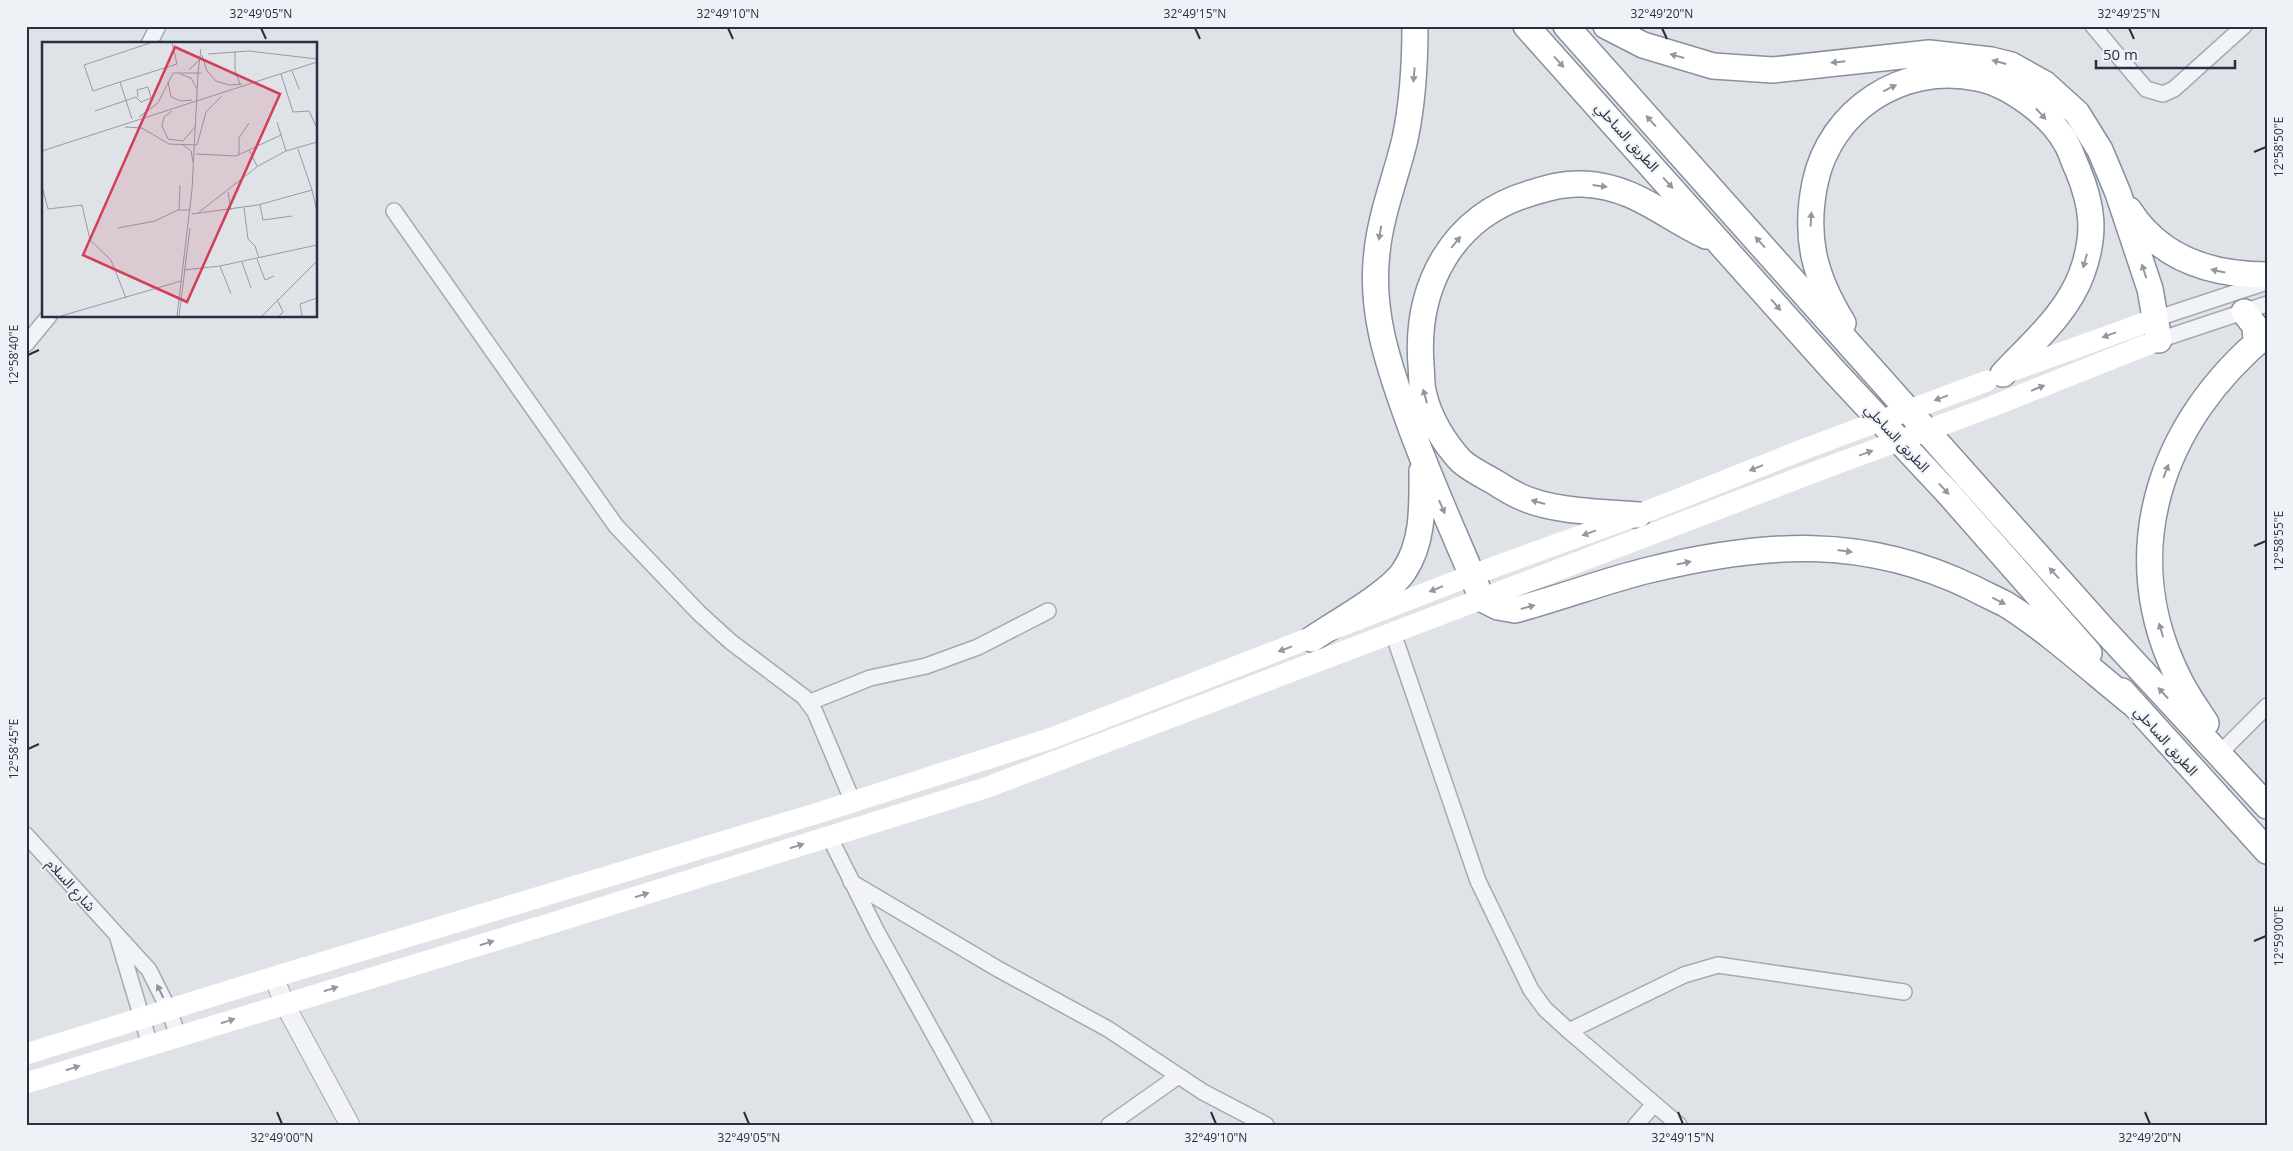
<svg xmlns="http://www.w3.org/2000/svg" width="2293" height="1151" font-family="'Open Sans','Noto Sans Arabic',sans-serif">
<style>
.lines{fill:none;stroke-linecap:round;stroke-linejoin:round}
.minor-casing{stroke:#a4aab2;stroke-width:18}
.tertiary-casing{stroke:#a4aab2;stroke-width:21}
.trunk-casing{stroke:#86909f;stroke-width:28}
.minor{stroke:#f1f3f7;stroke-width:15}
.tertiary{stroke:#f1f3f7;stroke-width:19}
.secondary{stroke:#fff;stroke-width:21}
.trunk{stroke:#fff;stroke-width:25}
.secondary-bridge{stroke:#fff;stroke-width:21}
.oneway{fill:#9398a0}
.oneway2{fill:#8c929c}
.ticks{fill:none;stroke:#273040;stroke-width:2}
.labels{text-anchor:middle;stroke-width:4;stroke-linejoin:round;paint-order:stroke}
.street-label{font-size:14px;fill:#273040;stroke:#eef1f6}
.inset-road{fill:none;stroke:#959ba5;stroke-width:1}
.view{fill:#d23f57;fill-opacity:0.15;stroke:#d23f57;stroke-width:2.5}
.inset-edge{fill:none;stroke:#273040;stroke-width:2.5}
.neatline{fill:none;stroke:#273040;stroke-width:2}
.ticks-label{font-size:12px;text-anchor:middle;fill:#273040}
</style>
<rect width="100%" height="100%" fill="#dfe3e8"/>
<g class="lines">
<defs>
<path id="minor" d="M2093 26 2146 89 2163 94 2174 89 2244 26
M149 44 158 26
M394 211 616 526 699 613 731 642 804 697 815 712 853 802
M2155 319 2267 282
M2159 340 2267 304
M26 344 49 316
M1393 633 1478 881 1531 990 1545 1009 1569 1031 1679 1125
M808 703 870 678 926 666 978 647 1048 611
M2223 750 2267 706
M26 835 149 970 169 1010 178 1036
M829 836 877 932 984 1125
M851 882 998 969 1108 1029 1203 1092 1266 1125
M117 935 150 1045
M1569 1031 1684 975 1718 965 1904 992
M1109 1125 1177 1077
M1636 1125 1654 1104"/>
<path id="tertiary" d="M274 977 284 1003 350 1125"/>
<path id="trunk" d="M1415 26C1415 65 1413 101 1405 139 1396 177 1381 213 1377 252 1370 309 1387 361 1406 414 1428 477 1456 537 1482 599L1498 607 1515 610C1560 598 1604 581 1649 570 1764 542 1864 535 1973 588 1984 594 1996 599 2007 605 2051 633 2091 670 2132 703
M1526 26 1834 371 1949 494 2089 653
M1566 26 2103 629 2267 806
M1606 26 1643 45 1713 66 1773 70 1929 53 1991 60 2011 65 2045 84 2077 113 2100 150 2118 193 2150 289 2159 340
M2129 210C2160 259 2211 275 2267 275
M2244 312 2255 326 2256 343
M1843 323C1814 276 1804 237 1815 183 1830 110 1903 62 1977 78 2009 84 2051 115 2066 143 2071 151 2073 160 2077 168 2093 206 2096 234 2082 273 2067 314 2032 343 2003 374
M1638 515C1602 512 1552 512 1519 496 1510 492 1501 486 1493 481 1482 475 1470 469 1461 461 1445 444 1429 418 1424 395 1421 386 1422 375 1421 365 1415 286 1452 216 1531 193 1548 188 1564 183 1583 184 1634 186 1663 216 1706 236
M1312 639C1335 623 1390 593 1404 571 1424 542 1422 504 1422 471
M2122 691 2267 851
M2206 723C2197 709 2187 695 2180 681 2114 553 2161 421 2267 334"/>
</defs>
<use href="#minor" class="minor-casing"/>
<use href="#tertiary" class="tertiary-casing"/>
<use href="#trunk" class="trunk-casing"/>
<use href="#minor" class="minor"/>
<use href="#tertiary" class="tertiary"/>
<path class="secondary" d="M2003 374 2155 319
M1993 406 2159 340
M26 1054 274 977 818 813 1052 738 1472 575 1638 515 1802 450
M26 1083 549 924 988 787 1820 470"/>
<use href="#trunk" class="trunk"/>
<path class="secondary-bridge" d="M1802 450 1987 381
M1820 470 1993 406"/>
</g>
<defs><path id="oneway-solid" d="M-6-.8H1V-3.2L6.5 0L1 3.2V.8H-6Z" transform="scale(1.25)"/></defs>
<g class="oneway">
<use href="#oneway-solid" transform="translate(1677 56) rotate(-164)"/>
<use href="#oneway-solid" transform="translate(1559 62) rotate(48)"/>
<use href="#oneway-solid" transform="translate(1838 62) rotate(174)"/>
<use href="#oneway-solid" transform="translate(1999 62) rotate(-165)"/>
<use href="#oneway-solid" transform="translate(1414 75) rotate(95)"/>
<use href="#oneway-solid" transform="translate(1890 88) rotate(-26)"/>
<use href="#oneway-solid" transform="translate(2041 114) rotate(47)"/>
<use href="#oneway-solid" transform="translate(1651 121) rotate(-132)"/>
<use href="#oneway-solid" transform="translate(1668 183) rotate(48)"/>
<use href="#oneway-solid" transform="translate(1600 186) rotate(7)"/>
<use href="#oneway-solid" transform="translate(1811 219) rotate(-87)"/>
<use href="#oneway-solid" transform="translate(1380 233) rotate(100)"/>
<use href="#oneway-solid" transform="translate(1456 242) rotate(-51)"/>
<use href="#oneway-solid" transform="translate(1760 242) rotate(-132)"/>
<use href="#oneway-solid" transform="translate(2085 261) rotate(105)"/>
<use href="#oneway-solid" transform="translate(2144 271) rotate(-108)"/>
<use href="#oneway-solid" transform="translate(2218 271) rotate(-168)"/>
<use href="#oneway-solid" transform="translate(1776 305) rotate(49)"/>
<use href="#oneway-solid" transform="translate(2109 335) rotate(160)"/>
<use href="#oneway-solid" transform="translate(2038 388) rotate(-22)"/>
<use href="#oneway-solid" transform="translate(1425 396) rotate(-105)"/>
<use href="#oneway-solid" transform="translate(1941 398) rotate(160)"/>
<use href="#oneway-solid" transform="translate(1866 453) rotate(-20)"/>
<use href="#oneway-solid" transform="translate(1756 468) rotate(158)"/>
<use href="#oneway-solid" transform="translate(2166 471) rotate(-69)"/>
<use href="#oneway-solid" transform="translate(1944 489) rotate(47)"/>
<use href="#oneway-solid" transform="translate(1538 502) rotate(-165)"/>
<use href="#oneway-solid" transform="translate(1442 507) rotate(66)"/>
<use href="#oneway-solid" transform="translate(1589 533) rotate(160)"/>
<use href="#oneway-solid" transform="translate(1845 551) rotate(8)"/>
<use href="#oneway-solid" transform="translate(1684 563) rotate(-12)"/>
<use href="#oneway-solid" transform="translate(2054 573) rotate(-132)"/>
<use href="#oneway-solid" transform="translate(1436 589) rotate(158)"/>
<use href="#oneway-solid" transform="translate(1999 601) rotate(26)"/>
<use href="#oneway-solid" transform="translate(1528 607) rotate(-15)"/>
<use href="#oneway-solid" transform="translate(2161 630) rotate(-107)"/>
<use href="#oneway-solid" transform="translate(1285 649) rotate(159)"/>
<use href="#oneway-solid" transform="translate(2163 693) rotate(-133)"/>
<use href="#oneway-solid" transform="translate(797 846) rotate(-18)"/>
<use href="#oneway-solid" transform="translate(642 895) rotate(-18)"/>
<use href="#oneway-solid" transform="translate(487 943) rotate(-17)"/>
<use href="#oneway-solid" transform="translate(331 989) rotate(-17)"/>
<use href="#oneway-solid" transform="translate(228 1021) rotate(-17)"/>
<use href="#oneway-solid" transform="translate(73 1068) rotate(-17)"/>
</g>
<use class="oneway2" href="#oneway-solid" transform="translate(160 991) rotate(-116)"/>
<path class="ticks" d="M261 28 266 39M728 28 733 39M1195 28 1200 39M1662 28 1667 39M2129 28 2134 39M2254 152 2266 147M28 355 39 350M2254 546 2266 541M28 749 39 744M2254 941 2266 936M277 1112 282 1124M744 1112 749 1124M1211 1112 1216 1124M1678 1112 1683 1124M2145 1112 2150 1124"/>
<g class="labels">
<g class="street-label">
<text transform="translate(1627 137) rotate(48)" y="5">الطريق الساحلي</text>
<text transform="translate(1897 438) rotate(47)" y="5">الطريق الساحلي</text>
<text transform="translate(2166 741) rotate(48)" y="5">الطريق الساحلي</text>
<text transform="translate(71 885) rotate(48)" y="5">شارع السلام</text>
</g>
</g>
<g transform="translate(42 42)">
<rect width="275" height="275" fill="#dfe3e8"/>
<path class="inset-road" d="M193 9V28L198 42M166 12 207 9 275 17M160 13 165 29 174 39 187 43 200 42M147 28 158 17M250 29 257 47M156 31 159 7M138 32 149 36 155 47M239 32 251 70 267 69 275 86M78 40 51 49 42 23 108 1M126 40 129 55 139 59 150 58M53 69 94 55 99 60 109 56 106 45 95 48 96 55M130 69 122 75 120 84 126 97 141 99 153 85M97 75 116 61 131 31H159M90 77 78 40 135 22 130 1M235 80 244 109M83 85 100 86 127 102 155 103 164 70 180 54M141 103 149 109 151 120M256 107 270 148M207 108 215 124M0 109 275 20M154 112 194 114 239 93M197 113V96L207 81M0 144 6 167 40 163 48 198 69 218 84 256M186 150 189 168M218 163 221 178 250 174M202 166 206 197 213 204 217 216M137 168 138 143M156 171 216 124 244 109 275 100M150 172 216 163 270 148 275 170M76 186 113 179 136 168H148M215 217 223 238 232 234M200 220 209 246M178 224 189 252M142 228 178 224 275 203M235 257 241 270 237 274M19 274 139 239M135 274 150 148 156 31M137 274 148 186M220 274 275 219M260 274 258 262 275 256"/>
<path class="view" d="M133 5 238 52 145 260 41 213Z"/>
<rect width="275" height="275" class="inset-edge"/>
</g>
<rect width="2293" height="1151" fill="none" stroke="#eef1f6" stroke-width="55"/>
<path d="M2096 60v8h139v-8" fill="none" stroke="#273040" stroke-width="2.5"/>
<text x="2103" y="60" font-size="15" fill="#273040" stroke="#eef1f6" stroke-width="4" paint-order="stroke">50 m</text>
<rect x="28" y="28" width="2238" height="1096" class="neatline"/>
<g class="ticks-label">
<text x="261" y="18">32°49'05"N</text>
<text x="728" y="18">32°49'10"N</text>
<text x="1195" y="18">32°49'15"N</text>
<text x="1662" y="18">32°49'20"N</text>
<text x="2129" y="18">32°49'25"N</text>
<text transform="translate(2279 147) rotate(-90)" y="4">12°58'50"E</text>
<text transform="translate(14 355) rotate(-90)" y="4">12°58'40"E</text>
<text transform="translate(2279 541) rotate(-90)" y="4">12°58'55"E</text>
<text transform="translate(14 749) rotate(-90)" y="4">12°58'45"E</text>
<text transform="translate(2279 936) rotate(-90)" y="4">12°59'00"E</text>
<text x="282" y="1142">32°49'00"N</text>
<text x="749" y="1142">32°49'05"N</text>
<text x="1216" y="1142">32°49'10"N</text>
<text x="1683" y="1142">32°49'15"N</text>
<text x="2150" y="1142">32°49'20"N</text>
</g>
</svg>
